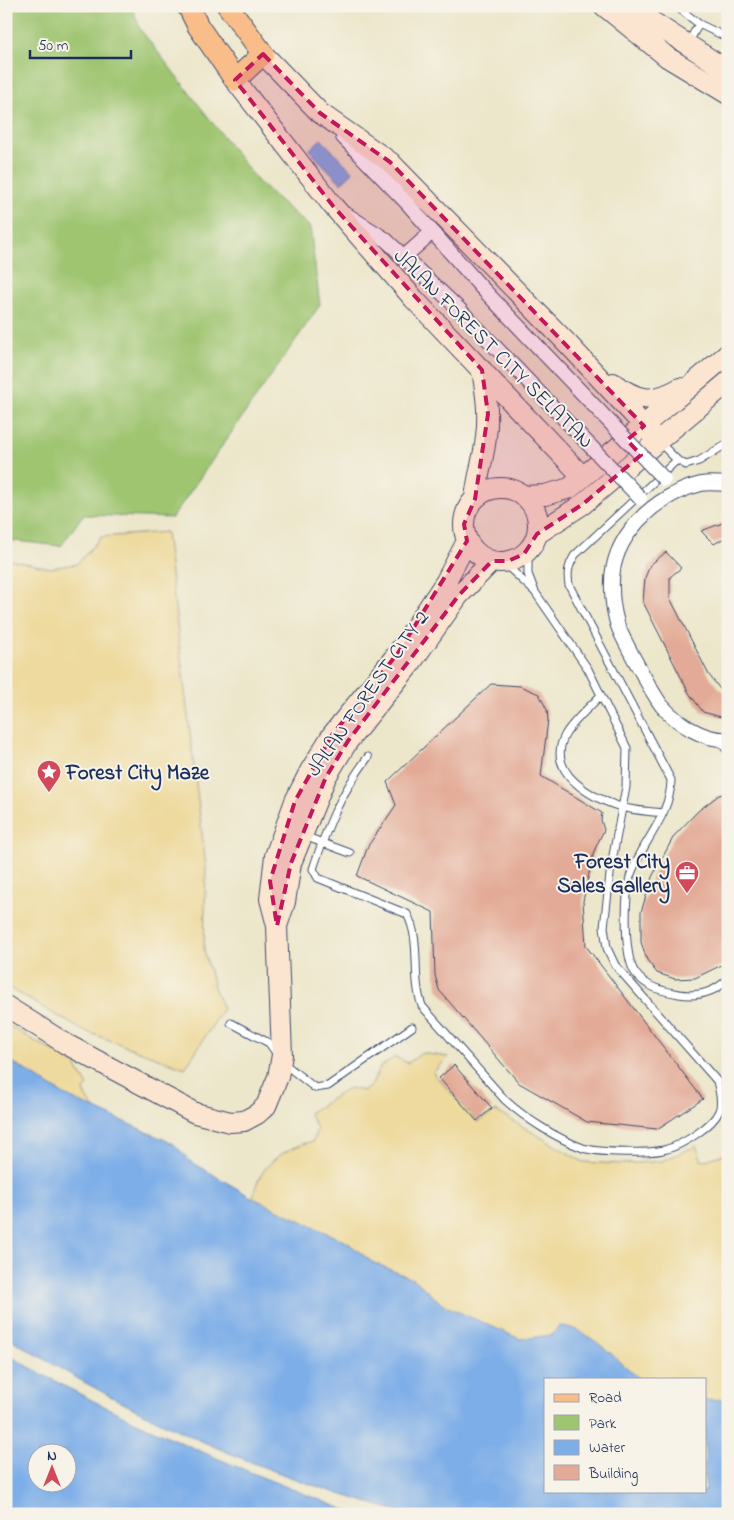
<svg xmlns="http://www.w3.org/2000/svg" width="734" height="1520" font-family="'Indie Flower',sans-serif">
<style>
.green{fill:#9fc571;stroke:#5d7a68}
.sand{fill:#eeda9e;stroke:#84847e}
.water{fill:#7eaee8;stroke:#4c6ea3;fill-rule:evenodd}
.building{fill:#e3ab97}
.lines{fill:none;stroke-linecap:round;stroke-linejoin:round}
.lane-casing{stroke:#3a4a6e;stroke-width:9}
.street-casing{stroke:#3a4a6e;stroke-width:16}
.secondary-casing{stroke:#3a4a6e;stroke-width:22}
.primary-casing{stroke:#3a4a6e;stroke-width:23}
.lane{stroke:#fff;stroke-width:7}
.street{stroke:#fff;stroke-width:14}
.secondary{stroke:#fce5d0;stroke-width:20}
.primary{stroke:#f8bd89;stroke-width:21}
.street-bridge-casing{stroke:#3a4a6e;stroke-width:16;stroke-linecap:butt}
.street-bridge{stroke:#fff;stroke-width:14}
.marked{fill:#c2185b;fill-opacity:0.2;stroke:#c2185b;stroke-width:4;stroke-dasharray:10 6;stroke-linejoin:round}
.labels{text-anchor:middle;stroke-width:4;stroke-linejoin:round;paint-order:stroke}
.street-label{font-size:21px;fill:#1b2f5e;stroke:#f7f3e8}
.poi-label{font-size:21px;font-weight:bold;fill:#1b2f5e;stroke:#f7f3e8;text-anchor:start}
</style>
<rect width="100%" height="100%" fill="#f7f3e8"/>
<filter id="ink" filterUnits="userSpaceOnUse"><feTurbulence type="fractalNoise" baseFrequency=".02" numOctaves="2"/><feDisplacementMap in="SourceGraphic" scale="10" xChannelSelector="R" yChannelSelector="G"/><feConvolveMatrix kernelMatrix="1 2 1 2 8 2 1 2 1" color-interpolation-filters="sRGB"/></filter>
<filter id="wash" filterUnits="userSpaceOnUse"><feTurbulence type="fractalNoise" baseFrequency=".0096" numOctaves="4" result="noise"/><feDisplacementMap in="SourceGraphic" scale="20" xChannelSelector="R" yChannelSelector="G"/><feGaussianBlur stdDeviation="1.12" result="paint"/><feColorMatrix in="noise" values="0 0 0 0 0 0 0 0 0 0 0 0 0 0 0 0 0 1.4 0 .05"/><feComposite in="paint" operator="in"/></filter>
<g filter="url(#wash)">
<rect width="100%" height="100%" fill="#ece6ca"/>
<path class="green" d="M6 6H132L140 29 260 184 310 227 320 305 172 518 83 515 61 546 6 540Z"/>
<path class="sand" d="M166 532 206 867 204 950 214 987 223 1009 185 1068 82 1030 6 986V559L50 568 77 564 101 537Z
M6 1024 74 1064 88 1086 84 1090 86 1098 98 1112 64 1095 6 1058Z
M422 1053 448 1057 433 1073 477 1122 496 1111 583 1162 625 1164 662 1161 696 1146 702 1161 728 1153V1399L705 1400V1379H640L585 1334 552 1335 520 1339 443 1305 415 1280 372 1262 348 1243 253 1198C258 1165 283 1149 313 1141L317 1129 309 1113 349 1088 364 1091 371 1086 380 1067 395 1057 408 1063Z"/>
<path class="water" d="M321 139 353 172 341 183 309 150Z
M6 1058 64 1095 174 1144 190 1161 253 1198 348 1243 372 1262 415 1280 443 1305 520 1339 552 1335 559 1326C585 1325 619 1362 640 1379H545V1491H705V1400L728 1399V1514H410C266 1478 131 1414 6 1336Z
M6 1354C118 1418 236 1469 357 1514H6ZM38 1452H68V1482H38Z"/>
<g id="blocks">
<path class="building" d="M728 521V536L714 544 701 531Z
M666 552 681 568 670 577V598L709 675 720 689 728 694V719L703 712 689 693 643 602 645 578 650 565Z
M491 684 520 686 539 694 547 710 548 720 541 776 602 813 601 820 604 830 594 851 583 901 586 946 703 1099 657 1129 587 1122 519 1083 439 990 435 975 433 912 357 876 368 846 396 805 387 782Z
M728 793V962L695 978 675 979 657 973 647 960 641 942V912L652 877 674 836 698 811 719 795Z
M454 1065 492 1108 477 1121 439 1078Z"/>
</g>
</g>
<g filter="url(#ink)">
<use href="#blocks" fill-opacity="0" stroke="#3a4a6e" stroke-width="1"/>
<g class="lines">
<defs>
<path id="lane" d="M676 6 699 24 728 38
M688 43 699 24
M660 443 677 460 686 465 699 461 728 443
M677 460 575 555C568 566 567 573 569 585L671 780C671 816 640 844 630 877 625 896 623 958 636 974 647 988 663 991 679 994 698 997 714 993 728 979
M503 562 535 592 528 574V550
M601 695C590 707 574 720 565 735 545 773 592 798 621 807 634 811 649 811 663 813
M718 740 728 751
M368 757C340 795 328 824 313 869L318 878 407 914C422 942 411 976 422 1006L505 1100C526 1119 556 1138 583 1148 598 1153 652 1154 667 1149 682 1145 713 1126 719 1111 723 1102 719 1090 717 1081L615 965 607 948 604 927 611 866 626 787 627 748 588 669 535 592
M304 836 350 853
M231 1023 269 1043 276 1053
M282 1062 315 1088 328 1086 412 1027"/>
<path id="street" d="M343 137 408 204 481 287
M347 215 385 239 459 309
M404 257 431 233
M728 484C719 484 709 482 701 484 655 495 609 537 612 589 612 599 614 612 617 623 620 635 654 696 662 706 677 723 704 741 728 739"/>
<path id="secondary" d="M604 6 667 57 728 94
M635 6 651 21 728 71
M263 54 320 113 390 162 568 344 658 441
M235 80 333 206 414 299 583 477
M613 383C638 401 652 404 680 388
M464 525a37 37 0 1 1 74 0a37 37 0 1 1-74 0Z
M523 496 545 495 570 488 728 354
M475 499C477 477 484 458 486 437 489 414 486 393 482 370
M537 534 583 504 728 382
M277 926 285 902 291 863 326 777 348 741 411 663 459 595 492 561
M6 1006 66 1044 195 1113 230 1122 244 1121 257 1114 266 1106 278 1077 282 1055 277 926 270 899 275 856 295 801 310 771 332 735 398 653 446 581 467 541"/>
<path id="primary" d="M188 6 198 26 235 80 263 54 228 6"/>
</defs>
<use href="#lane" class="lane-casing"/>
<use href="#street" class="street-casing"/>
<use href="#secondary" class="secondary-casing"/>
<use href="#primary" class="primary-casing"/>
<use href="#lane" class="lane"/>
<use href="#street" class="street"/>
<use href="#secondary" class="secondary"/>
<use href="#primary" class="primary"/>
<defs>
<path id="street-bridge" d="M481 287 664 479
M459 309 640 498"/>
</defs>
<use href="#street-bridge" class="street-bridge-casing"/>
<use href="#street-bridge" class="street-bridge"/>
</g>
</g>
<path class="marked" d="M263 54 320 113 390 162 644 426 627 440 641 455 583 504 537 534 524 554 508 561H492L459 595 348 741 326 777 291 863 277 926 270 881 295 801 332 735 398 653 467 541 464 524 475 499 488 414 482 370 333 206 235 80Z"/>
<defs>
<symbol id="sight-pin" viewBox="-11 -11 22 30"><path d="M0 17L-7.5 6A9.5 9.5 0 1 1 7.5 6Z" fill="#d1495b" stroke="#f7f3e8"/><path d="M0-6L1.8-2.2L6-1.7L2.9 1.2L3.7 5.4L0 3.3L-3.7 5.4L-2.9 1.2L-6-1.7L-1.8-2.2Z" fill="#fff"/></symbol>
<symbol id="office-pin" viewBox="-11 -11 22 30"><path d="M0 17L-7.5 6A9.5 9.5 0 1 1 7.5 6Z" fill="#d1495b" stroke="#f7f3e8"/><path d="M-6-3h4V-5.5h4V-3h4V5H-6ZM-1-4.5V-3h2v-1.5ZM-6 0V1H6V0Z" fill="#fff"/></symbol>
</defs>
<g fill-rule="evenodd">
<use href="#sight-pin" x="35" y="758" width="28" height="38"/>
<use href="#office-pin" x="673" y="859" width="28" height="38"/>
</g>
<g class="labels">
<g class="street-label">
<text transform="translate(494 348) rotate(45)" y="7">JALAN FOREST CITY SELATAN</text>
<text transform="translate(367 693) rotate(-55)" y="7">JALAN FOREST CITY 2</text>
</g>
<g class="poi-label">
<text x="66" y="779">Forest City Maze</text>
<text x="670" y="868" text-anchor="end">Forest City<tspan x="670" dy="24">Sales Gallery</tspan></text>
</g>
</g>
<rect width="734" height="1520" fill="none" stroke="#f7f3e8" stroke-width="25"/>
<rect x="544" y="1378" width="162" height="115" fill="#f7f3e8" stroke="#9fa5b1"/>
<rect x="554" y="1394" width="25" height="8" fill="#f8bd89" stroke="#9fa5b1"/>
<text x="589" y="1402" font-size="15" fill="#1b2f5e">Road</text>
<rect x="554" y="1415" width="25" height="15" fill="#9fc571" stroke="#9fa5b1"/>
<text x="589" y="1428" font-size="15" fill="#1b2f5e">Park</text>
<rect x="554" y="1440" width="25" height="15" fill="#7eaee8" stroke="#9fa5b1"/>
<text x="589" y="1452" font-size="15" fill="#1b2f5e">Water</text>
<rect x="554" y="1465" width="25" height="15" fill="#e3ab97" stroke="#9fa5b1"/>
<text x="589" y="1478" font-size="15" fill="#1b2f5e">Building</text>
<g transform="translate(52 1468)"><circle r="24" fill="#f7f3e8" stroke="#9fa5b1"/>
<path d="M0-4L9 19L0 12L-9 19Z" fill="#d1495b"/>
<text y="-8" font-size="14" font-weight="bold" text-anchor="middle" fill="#1b2f5e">N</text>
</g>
<path d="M30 50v8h101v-8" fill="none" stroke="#1b2f5e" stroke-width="2.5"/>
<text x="38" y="50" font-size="15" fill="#1b2f5e" stroke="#f7f3e8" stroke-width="4" paint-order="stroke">50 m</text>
</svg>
